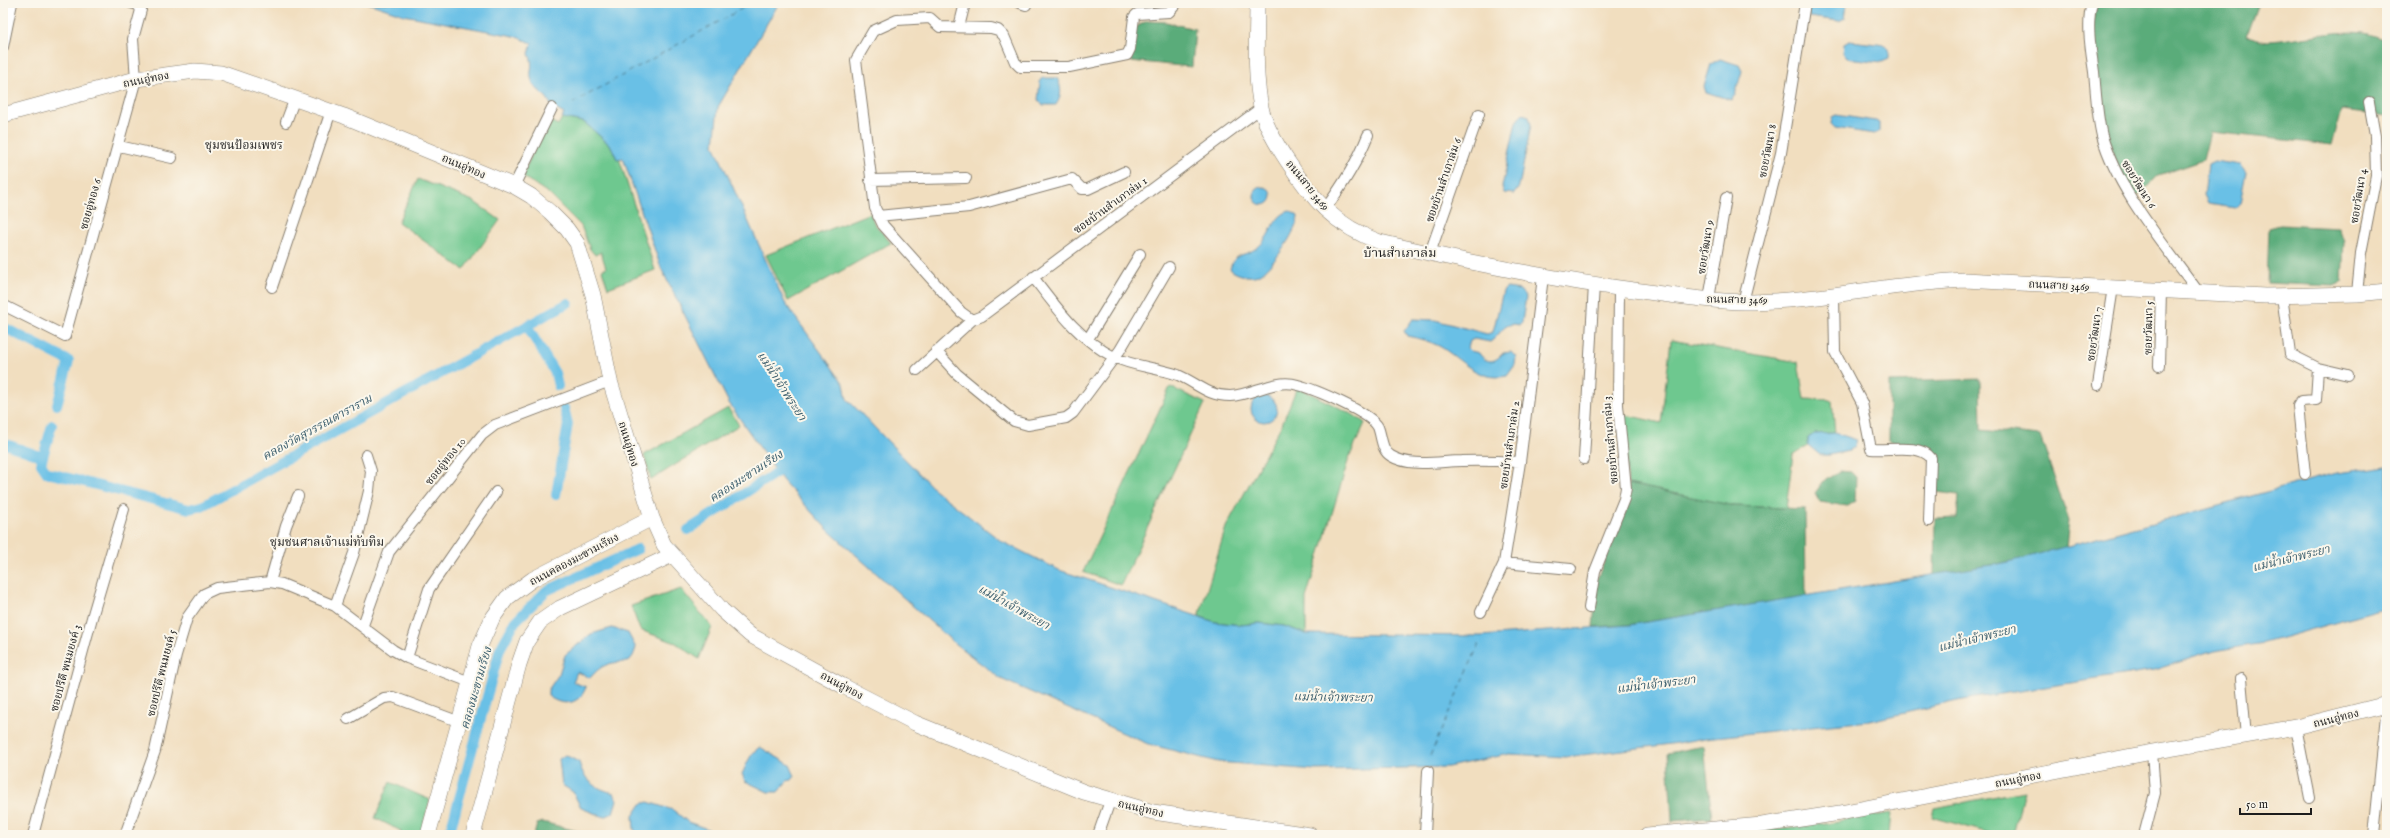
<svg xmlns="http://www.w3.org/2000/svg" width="2390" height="838" font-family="'IM FELL English','Noto Serif Thai',serif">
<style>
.green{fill:#6ec88f;stroke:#457256}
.forest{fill:#5aac7a;stroke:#3b644b}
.water{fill:#69c0e6;stroke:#426e81}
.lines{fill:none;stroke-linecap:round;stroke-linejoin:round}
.canal{stroke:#69c0e6;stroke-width:10}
.ferry{stroke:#3b5e6d;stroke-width:1;stroke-dasharray:5 4;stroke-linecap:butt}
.street-casing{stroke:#867d6e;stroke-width:12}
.secondary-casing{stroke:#867d6e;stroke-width:16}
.street{stroke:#fff;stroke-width:10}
.secondary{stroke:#fff;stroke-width:15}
.labels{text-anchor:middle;stroke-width:4;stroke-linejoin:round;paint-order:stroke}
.street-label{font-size:11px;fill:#1c1c1c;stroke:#fbf7ec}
.neighbourhood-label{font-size:12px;fill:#1c1c1c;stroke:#fbf7ec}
.water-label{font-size:12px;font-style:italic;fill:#3b5e6d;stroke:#fbf7ec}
.quarter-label{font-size:13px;fill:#1c1c1c;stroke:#fbf7ec}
</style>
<rect width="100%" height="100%" fill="#fbf7ec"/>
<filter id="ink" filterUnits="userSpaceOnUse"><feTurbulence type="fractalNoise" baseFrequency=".025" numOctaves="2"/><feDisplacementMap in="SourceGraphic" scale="8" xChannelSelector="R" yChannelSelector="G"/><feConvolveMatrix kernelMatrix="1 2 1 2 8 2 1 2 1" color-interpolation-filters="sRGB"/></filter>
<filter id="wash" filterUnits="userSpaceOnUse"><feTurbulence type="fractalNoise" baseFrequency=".012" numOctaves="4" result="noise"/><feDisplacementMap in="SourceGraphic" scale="16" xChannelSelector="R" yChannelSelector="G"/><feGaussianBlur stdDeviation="0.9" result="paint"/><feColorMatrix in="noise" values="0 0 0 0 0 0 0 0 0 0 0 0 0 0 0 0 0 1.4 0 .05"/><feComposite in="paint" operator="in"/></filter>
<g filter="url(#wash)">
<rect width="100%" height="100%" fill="#f1debf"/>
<path class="green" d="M562 118 584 122 611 146 617 159 619 158 655 270 608 288 602 270 606 268 601 252 595 255 590 249 581 226 548 193 522 176 548 120 558 125Z
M418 179 473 201 500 220 464 270 398 222Z
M870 213 874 223 891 243 788 301 766 255Z
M1671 340 1798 362 1804 399 1832 400 1835 433 1814 434 1808 438V445L1793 455 1786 508 1735 506 1628 484 1622 414 1661 423Z
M1170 387 1205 403 1121 585 1083 572Z
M1297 387 1352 414 1365 423 1349 458 1306 598V634L1284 626 1259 623 1241 625 1215 622 1199 616 1226 527 1282 424Z
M728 408 739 425 651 480 644 455Z
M681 589 712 627 699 659 676 643 640 630 631 606Z
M390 782 430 800 420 835H400L401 831 375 818Z
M2024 791 2013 835H1996L1932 817 1934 808Z
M1891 813 1889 835H1719L1793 828Z"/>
<path class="forest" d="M2096 3H2258L2246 36C2253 37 2260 40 2267 41 2297 41 2366 20 2387 43V115L2341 110 2332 145 2210 132 2203 160 2159 175 2139 195H2134C2128 186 2121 176 2117 166 2102 128 2086 43 2096 3Z
M1147 21 1166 22 1195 29 1192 67 1130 61 1134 28Z
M2280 225 2339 228 2344 242 2342 282 2333 286 2267 283 2269 228Z
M1980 379 1981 430 2040 436 2069 521 2066 547 2009 562 1934 575 1935 519 1957 518 1959 495 1936 492 1933 447 1889 441V382Z
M1839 471 1851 472 1856 477 1855 501 1847 506 1820 502 1815 493 1823 482Z
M1628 484 1735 506 1805 509 1806 596 1629 625 1593 627 1597 579 1627 508Z
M1704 746 1712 818 1672 821 1668 753Z
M543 822 591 835H534L537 824Z"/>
<path class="water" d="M368 3H779L718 107 714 145 785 303 844 384 847 399 935 490 1001 541 1059 570 1215 622 1241 625 1259 623 1284 626 1306 634 1481 636 1629 625 2009 562 2336 473 2387 466V608L2264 643 2214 651 2154 670 1962 700 1869 721 1705 738 1671 744 1566 757 1509 754 1448 767 1315 770 1218 762 1148 744 1001 679 954 643 828 530 783 481 729 403 661 268 623 158 617 159 611 146 584 122 562 118 564 114 551 106C548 94 536 92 532 81 528 72 535 67 529 54L532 43 514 36 404 15Z
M1809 3H1847L1845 18 1839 21 1809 17 1808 14Z
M1849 41 1886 45 1889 49V59L1882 62 1847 58 1843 53 1844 44Z
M1720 59 1739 65 1742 71 1735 95 1731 100 1706 92 1704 87 1711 64Z
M1043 78H1057C1062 88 1062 96 1056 105H1043L1038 100 1040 82Z
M1522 114 1529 116 1531 125 1519 187 1514 194 1504 193 1502 187 1516 122Z
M1836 115 1876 121 1879 123V132L1874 134 1835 128 1831 124 1832 117Z
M2214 161 2241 165 2246 172 2240 203 2235 208 2208 204 2204 196 2208 164Z
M1254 196a9 9 0 1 1 18 0a9 9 0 1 1-18 0Z
M1290 211 1298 216C1298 230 1274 264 1262 273 1254 279 1237 276 1230 269 1235 252 1243 257 1255 249 1271 240 1272 215 1290 211Z
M1507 288 1520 290 1526 297 1522 322 1519 325C1503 321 1502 334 1490 342L1474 339 1470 341 1468 348 1471 351 1479 353C1486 364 1495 363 1503 353L1511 352 1516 357 1515 365 1507 376C1477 382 1462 359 1439 346 1429 341 1418 338 1407 336L1404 331 1413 319 1435 320 1487 334 1493 332 1503 291Z
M1251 409a13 13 0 1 1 26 0a13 13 0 1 1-26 0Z
M1835 433 1857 440 1855 446 1849 451 1829 455H1820L1808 445V438L1814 434Z
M612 628 628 633 636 648 633 656 628 662C610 662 602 664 590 678L577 672 573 682 586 687C580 705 562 707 548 696V690L559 674 565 655 591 634Z
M760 747 790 765 795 776 792 780 787 781 778 792H768L745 781 742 774C747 764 750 753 760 747Z
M565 755 579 762C583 780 596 789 614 793L617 800 613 813 604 817 581 808 573 792 562 785 559 759Z
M648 802 673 810 688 822 724 835H640L634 830 633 816 641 804Z"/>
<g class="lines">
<path class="canal" d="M527 326 555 373 558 386
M3 327 69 361 57 405
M52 425 41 464 47 473 61 476
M3 443 43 457
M65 477 189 509 202 506 568 303
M556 495 568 424 564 408
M688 530 788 465
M449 835 500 649 515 622 546 591 638 549"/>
<path class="ferry" d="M573 103 752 3
M1430 756 1479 644"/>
</g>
</g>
<g filter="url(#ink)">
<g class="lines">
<defs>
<path id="street" d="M1020 3 1026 5
M2092 3C2086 24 2091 51 2094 72 2096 93 2097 116 2102 136 2118 192 2165 245 2199 293
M959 27 965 3
M3 47 12 3
M286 122 295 98
M119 146 172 158
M870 180 966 178
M514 186 552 108
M1325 209C1343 185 1357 163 1368 135
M878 216 969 207 1072 179 1082 189H1088L1124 172
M1430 253 1479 114
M1033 277C1057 308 1078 339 1114 357 1134 367 1157 367 1178 375 1197 383 1207 396 1230 396 1254 395 1274 378 1298 385 1314 389 1371 413 1378 427 1382 437 1381 450 1391 456 1411 468 1441 461 1462 461 1482 460 1501 461 1520 462
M272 287 331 111
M2357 294 2361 253 2376 176 2375 136 2369 102
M1834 296 1835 352 1862 403 1871 449C1888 451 1919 443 1931 458L1929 521
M2282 296 2290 354 2318 368 2348 375
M1709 299 1726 198
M1743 302 1781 153 1805 3
M3 305 65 336 136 79 133 39 141 10 138 5 131 3
M972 320 961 312 883 225 875 208 856 60 873 31 897 20 930 18 940 27 991 28 998 30 1004 36 1015 62 1020 67H1069L1127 55 1130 49 1134 17 1137 14 1169 12 1177 3
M1088 339 1140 254
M936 351 957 374 1014 421 1028 425 1066 418 1073 413 1120 350 1169 267
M2159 366 2161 291
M917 370 972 320 982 316 1261 108
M2098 385 2113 287
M1584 459 1594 285
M2305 474 2298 406 2301 401 2316 400 2318 368
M1504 563 1571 569
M270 582 286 526 298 496
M335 606 354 553 369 491 371 471 366 455
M1589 608 1595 571 1624 499 1626 488 1618 405 1619 289
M1481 612 1504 563 1520 462 1543 277
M363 625 389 552 482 435 495 425 610 381
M407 658 429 589 496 492
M2241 679 2246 736
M348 719 384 698 393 697 460 722
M2296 727 2310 798
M33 835 93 614 124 509
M125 835 155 751 176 655 187 618 204 594 217 588 270 582 282 584 335 606 393 650 407 658 470 682
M1098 835 1110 801
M1425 835 1428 771
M2144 835 2155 793 2152 752
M2374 835 2387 706"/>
<path id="secondary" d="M1257 3C1257 37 1254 73 1261 107 1266 135 1305 189 1325 209 1341 224 1360 235 1380 242 1466 262 1553 280 1641 291 1675 296 1709 301 1743 302 1818 302 1891 283 1965 280L2265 296 2357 294 2387 291
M3 115 136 79 195 71 221 73 344 116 514 186 531 196 550 212 567 229 577 243 593 295 610 381 652 518 664 545 722 610 750 635 843 686 915 723 1084 792 1153 812 1310 835
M428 835 480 646 492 619 507 598 533 579 652 518
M473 835 519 664 527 641 540 622 560 608 672 555
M1647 835 1762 825 1840 813 2152 752 2296 727 2387 704"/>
</defs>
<use href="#street" class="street-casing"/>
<use href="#secondary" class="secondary-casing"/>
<use href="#street" class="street"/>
<use href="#secondary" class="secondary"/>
</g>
</g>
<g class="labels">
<g class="street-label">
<text transform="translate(146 79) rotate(-11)" y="4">ถนนอู่ทอง</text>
<text transform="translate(1767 151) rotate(-79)" y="4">ซอยวัฒนา 8</text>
<text transform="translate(464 166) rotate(23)" y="4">ถนนอู่ทอง</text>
<text transform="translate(1443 180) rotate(-71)" y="4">ซอยบ้านสำเภาล่ม 6</text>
<text transform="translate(2139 184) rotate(58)" y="4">ซอยวัฒนา 6</text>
<text transform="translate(1308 185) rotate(51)" y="4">ถนนสาย 3469</text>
<text transform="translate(2358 196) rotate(-81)" y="4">ซอยวัฒนา 4</text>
<text transform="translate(90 204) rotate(-74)" y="4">ซอยอู่ทอง 6</text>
<text transform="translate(1110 205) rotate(-36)" y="4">ซอยบ้านสำเภาล่ม 1</text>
<text transform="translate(1705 247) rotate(-81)" y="4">ซอยวัฒนา 9</text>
<text transform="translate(2059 285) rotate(3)" y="4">ถนนสาย 3469</text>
<text transform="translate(1737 299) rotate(1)" y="4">ถนนสาย 3469</text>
<text transform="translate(2148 328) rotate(-89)" y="4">ซอยวัฒนา 5</text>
<text transform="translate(2094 334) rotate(-82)" y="4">ซอยวัฒนา 7</text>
<text transform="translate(1610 440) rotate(-95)" y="4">ซอยบ้านสำเภาล่ม 3</text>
<text transform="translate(629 444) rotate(73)" y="4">ถนนอู่ทอง</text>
<text transform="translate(1509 445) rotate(-82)" y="4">ซอยบ้านสำเภาล่ม 2</text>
<text transform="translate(445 461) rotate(-51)" y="4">ซอยอู่ทอง 10</text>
<text transform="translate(574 559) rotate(-28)" y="4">ถนนคลองมะขามเรียง</text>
<text transform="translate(65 668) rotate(-75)" y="4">ซอยปรีดี พนมยงค์ 3</text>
<text transform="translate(161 673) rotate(-76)" y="4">ซอยปรีดี พนมยงค์ 5</text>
<text transform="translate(842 685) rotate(28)" y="4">ถนนอู่ทอง</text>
<text transform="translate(2336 718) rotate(-14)" y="4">ถนนอู่ทอง</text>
<text transform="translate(2018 779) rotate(-11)" y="4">ถนนอู่ทอง</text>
<text transform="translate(1141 808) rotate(13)" y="4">ถนนอู่ทอง</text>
</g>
<g class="neighbourhood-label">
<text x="244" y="149">ชุมชนป้อมเพชร</text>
<text x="327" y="546">ชุมชนศาลเจ้าแม่ทับทิม</text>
</g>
<g class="water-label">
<text transform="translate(782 386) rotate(57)" y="4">แม่น้ำเจ้าพระยา</text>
<text transform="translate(317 427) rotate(-29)" y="4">คลองวัดสุวรรณดาราราม</text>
<text transform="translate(746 476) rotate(-33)" y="4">คลองมะขามเรียง</text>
<text transform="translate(2291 558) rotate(-14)" y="4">แม่น้ำเจ้าพระยา</text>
<text transform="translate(1014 607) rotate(29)" y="4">แม่น้ำเจ้าพระยา</text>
<text transform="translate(1977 638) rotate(-14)" y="4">แม่น้ำเจ้าพระยา</text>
<text transform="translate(1656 684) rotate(-7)" y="4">แม่น้ำเจ้าพระยา</text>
<text transform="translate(476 688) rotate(-74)" y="4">คลองมะขามเรียง</text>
<text transform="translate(1333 697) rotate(1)" y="4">แม่น้ำเจ้าพระยา</text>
</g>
<g class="quarter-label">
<text x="1400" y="257">บ้านสำเภาล่ม</text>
</g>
</g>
<rect width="2390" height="838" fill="none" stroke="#fbf7ec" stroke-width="16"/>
<path d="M2240 808v6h71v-6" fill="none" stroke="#1c1c1c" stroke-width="2"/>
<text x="2246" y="808" font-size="12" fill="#1c1c1c" stroke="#fbf7ec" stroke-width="3" paint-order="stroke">50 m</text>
</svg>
